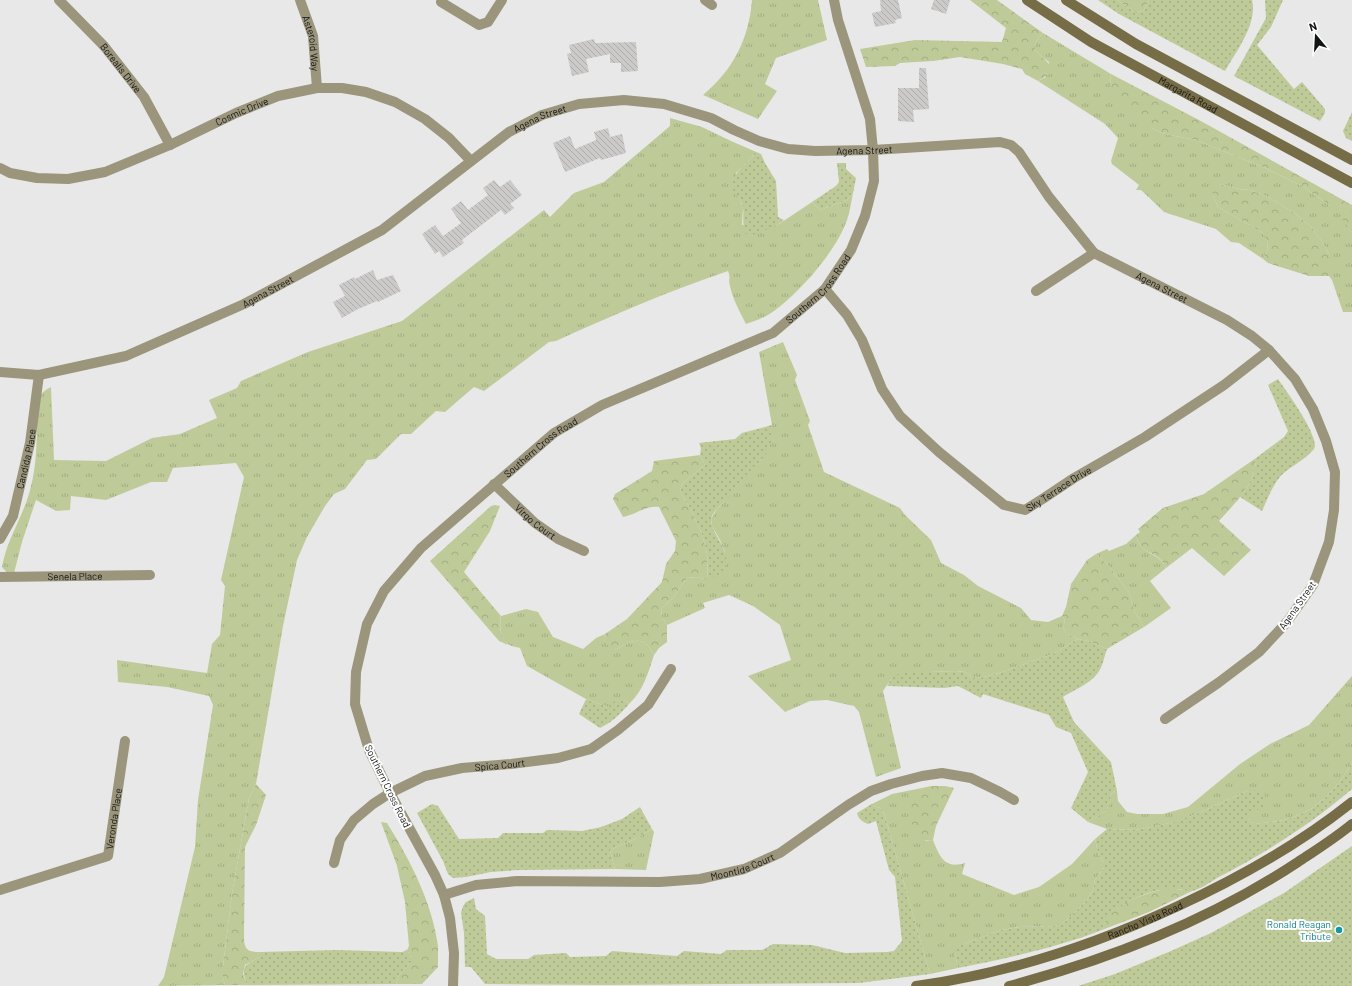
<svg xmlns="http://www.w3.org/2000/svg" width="1352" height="986" font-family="Barlow,sans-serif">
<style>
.grass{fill:url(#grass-tufts)}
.forest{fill:url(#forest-crowns)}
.park{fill:url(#park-dots)}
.building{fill:url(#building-back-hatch)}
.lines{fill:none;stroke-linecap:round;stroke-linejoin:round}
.minor{stroke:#9b957b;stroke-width:10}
.secondary{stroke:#766d46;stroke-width:10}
.culture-dot{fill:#0f9aa8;stroke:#fff;stroke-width:1.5}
.labels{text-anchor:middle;stroke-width:4;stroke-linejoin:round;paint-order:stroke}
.street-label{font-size:10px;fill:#131414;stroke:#fff}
.culture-label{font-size:10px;fill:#0d838f;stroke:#fff;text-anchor:end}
</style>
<defs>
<pattern id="grass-tufts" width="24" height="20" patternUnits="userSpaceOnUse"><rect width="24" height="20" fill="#becb98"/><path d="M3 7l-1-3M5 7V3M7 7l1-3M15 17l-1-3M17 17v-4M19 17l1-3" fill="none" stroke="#a2ad82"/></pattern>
<pattern id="forest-crowns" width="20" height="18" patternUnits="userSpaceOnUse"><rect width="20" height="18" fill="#becb98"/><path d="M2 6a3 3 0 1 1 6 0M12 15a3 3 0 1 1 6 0" fill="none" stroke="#a2ad82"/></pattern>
<pattern id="park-dots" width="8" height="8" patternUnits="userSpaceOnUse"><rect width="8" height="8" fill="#becb98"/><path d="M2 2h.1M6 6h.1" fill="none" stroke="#a2ad82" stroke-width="1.8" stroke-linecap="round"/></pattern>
<pattern id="building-back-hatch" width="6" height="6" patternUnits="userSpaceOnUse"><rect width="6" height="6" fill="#cbcac9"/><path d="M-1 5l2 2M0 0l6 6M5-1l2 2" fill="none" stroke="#adadac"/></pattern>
</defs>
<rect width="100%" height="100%" fill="#e8e8e9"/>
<path class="grass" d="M752 0H818L827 40 776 58 765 84 777 91 758 119 703 95C733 70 749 39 752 0Z
M1043 33 1111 74 1110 85 1153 129 1165 134 1196 140 1265 168 1302 186 1329 205 1339 208 1342 218 1352 232V312H1343L1332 280 1329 276V254L1321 240 1311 227 1295 213 1266 196 1250 190 1239 189 1220 184 1212 193 1218 207 1263 233 1268 241 1267 251 1263 259 1239 243 1231 242 1216 229 1164 212 1160 208 1141 190H1136L1139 185 1112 164 1111 161 1118 138 1105 124 1038 81 1046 77 1049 62C1035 52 1029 48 1043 33Z
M670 118 702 127 731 141 754 151V155L736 173 739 198 743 208 742 225 776 226 812 202 820 210 847 200 853 193C851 202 850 212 847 220 837 250 798 295 771 313 764 318 755 321 746 324 740 312 733 300 730 286 728 280 731 278 728 271 669 291 613 315 556 341L549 342 484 391 474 387 445 412 436 411 411 434H401L376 459 367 460 345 489 334 494 325 506 307 537 297 560 283 626 256 784 249 798 232 894 223 966V978L225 985 158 986 164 977 195 847 198 800 213 705 209 696 167 687 118 682 117 660 207 673 212 644 220 635 225 586 221 580 244 477 236 463 173 468 167 482H151L106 500 71 496 70 510 56 511 36 500 22 542 14 573 10 576 2 567C6 543 19 523 27 500 38 469 37 435 37 403 40 394 43 391 51 387L54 460 106 461 152 438 180 434 217 418 209 400 237 388 241 381 308 352 402 321 544 210 550 217 574 193 604 182 670 126Z
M783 342 797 375 795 380 810 421 808 425 824 472 900 508 905 515 931 540 941 563 964 575 978 586 1021 608 1031 620 1048 622 1062 616 1065 620 1063 627 1066 633 1078 639 1053 654 999 673 979 678 971 677 965 672 956 671 930 672H907L891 679 883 691 901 768 876 777 859 712 854 706 827 700 810 701 785 712 748 676 791 660 780 625 753 606 729 595 703 603 705 608 667 625 662 617 661 609 672 599 687 578 697 577 708 580 725 552 720 540 712 526 711 519 717 509 731 495 746 474 761 460 772 425 759 352Z
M1136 535C1137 538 1138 542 1140 545 1147 555 1159 553 1166 568L1150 581 1171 608 1144 627 1135 612 1129 592 1107 564 1096 554 1107 549 1109 551 1126 544Z
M526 609 538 612 553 637 583 649 596 638 605 634 604 638 615 650C633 640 643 634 654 655 648 673 644 689 630 703L623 700 608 707 586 699 527 666 520 648C516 647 510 646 508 644 500 637 499 625 501 616Z
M1352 676V762C1335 794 1308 819 1271 822 1264 823 1257 824 1250 822L1248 819 1247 791 1199 813 1175 822 1136 830 1107 829 1088 822C1102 813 1110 812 1111 794L1115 791H1117L1118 801 1127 812 1137 814H1163L1188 807 1240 764 1270 744 1309 725Z
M922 788 919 791 911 796 906 804 913 826 926 841 933 840C940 858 945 869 965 863L962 874 1014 895 1039 887 1072 864 1095 839 1098 853 1104 863V868L1095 880 1093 890 1087 900 1065 922 1056 926 1020 927 1001 930 961 945 955 954 958 968 930 974 884 813 880 808 870 805 892 794Z
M652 829 654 832 646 870 615 869 610 850 635 839Z"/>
<path class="forest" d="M970 0H997L1043 33C1021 56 1052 53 1051 73L1038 81 1025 74 1022 69 1003 64 960 57 933 61 900 63 895 66 866 67 860 49 915 40 1002 42 1006 28Z
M1117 0H1149L1144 10 1136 13Z
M1111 74 1199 120 1352 205V232L1341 218 1339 208H1335L1329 205 1302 186 1265 168 1196 140 1165 134 1153 129 1118 101 1111 91 1110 85Z
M1220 184 1239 189 1250 190 1266 196 1295 213 1311 227 1321 240 1329 254V276H1309L1268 263 1263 259 1267 251 1268 242 1263 233 1218 207 1212 193 1214 186Z
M700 455 705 465 682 484 680 491C691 510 704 532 707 555 708 563 707 572 708 580L697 577 687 578 672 599 661 609 662 617 667 625V642L659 648 654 655C643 634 633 640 615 650L609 648 604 638 605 634 627 619 662 582 666 564 675 551 676 541 659 507C646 505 635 515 623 517L613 499 615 494 652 471 654 461Z
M1256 458C1256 484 1235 503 1219 521L1251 550 1224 576 1192 548 1166 568C1159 552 1147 555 1140 545 1138 542 1137 538 1136 535L1140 532 1138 529 1163 508 1204 494Z
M495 505 500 506 490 531 464 572 501 616C498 628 501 635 508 645L499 641 430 561 491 506Z
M1096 554 1107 564 1129 592 1135 612 1144 627 1107 649 1088 641 1078 639 1066 633 1063 627 1065 620 1062 616 1066 607 1071 584 1087 560Z
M256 784 266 795 256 825 245 847 244 937C244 950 248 952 260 952V957L245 965 243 974 247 985H225L223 978V966L232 894 249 798Z
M931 786H945L954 788 936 826 933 840C928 841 923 841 918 837 915 834 907 810 906 805 906 804 907 800 907 799 909 797 920 789 922 788 924 787 929 787 931 786Z
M381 822 387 823C410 860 432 902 438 946 438 953 438 960 438 967L422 984H396L399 975 411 962V957L407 950 409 946 405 902 397 866Z
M1164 889H1176L1192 891 1149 912 1102 930C1106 906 1143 894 1164 889Z"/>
<path class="park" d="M1098 0H1117L1136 13 1144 10 1149 0H1252C1258 23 1236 52 1225 71L1119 14Z
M1265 0H1283L1271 27 1257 45 1294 89 1302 82 1325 109V113L1320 121 1234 76 1266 18Z
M1352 112V141L1346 138 1343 131Z
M754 151 761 154 765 163 776 181 778 217 784 220 776 226 750 236 745 233C742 224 744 216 743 208 741 200 736 194 731 189 734 172 742 167 754 155Z
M837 163H846V169L856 178 853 193 847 200 820 210 812 202 836 186 839 182Z
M1278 379C1287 392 1315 430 1315 446 1314 454 1292 466 1285 472 1274 481 1268 498 1262 511L1240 497C1249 486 1256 473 1256 458L1284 437 1288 431 1268 385Z
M772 425C773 453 765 455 747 474 741 480 737 489 731 496 724 503 717 507 712 516 704 532 751 563 708 580 707 572 708 563 707 555 704 532 691 510 680 491L682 484 705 465 700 455 701 448 699 443 735 439 742 433Z
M1078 639 1088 641 1107 649C1105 654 1104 660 1102 665 1096 682 1077 688 1063 697L1074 722 1111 762 1117 791H1115L1111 794C1110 812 1102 813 1088 822L1071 808 1088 772 1071 733 1056 727 1049 715 983 694 981 698 958 686 944 688 887 686 891 679 898 674 907 671 930 672 956 671 965 672 971 677 979 678 999 673 1053 654Z
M586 699 608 707 617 699 623 700 630 703C621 713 613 722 600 728L579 714Z
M1352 762V789C1311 824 1264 854 1217 878 1211 882 1199 890 1192 891 1188 892 1182 889 1177 889 1173 889 1169 889 1165 889 1144 892 1106 908 1102 930 1056 948 1007 958 958 968L955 954 956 948 961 945 1001 930 1020 927 1056 926 1065 922 1087 900 1093 890 1095 880 1104 868V863L1098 853 1095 839 1107 829 1136 830 1174 822 1199 813 1247 791 1260 790 1265 794 1264 806 1249 815 1248 819 1250 822C1257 824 1264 823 1271 822 1308 819 1335 794 1352 762Z
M432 804 438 806 459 839 498 838 503 833H543L547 830 582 831 601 827 622 819 640 807 652 829 635 839 610 850 615 869 519 870 491 872 466 877 453 878 448 874 443 861 417 813Z
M870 805 880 808 884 813 930 974 859 983 607 985 485 984 471 967H465L464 933 461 913 463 906 466 902 474 898 476 909 485 916 487 954 496 959H528L534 955 566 953 570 957 606 956 612 951 677 956 684 951 721 954 727 950H762L773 944 812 945 845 953 887 952 894 951 902 941 895 877 889 870 876 821 868 824C863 822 858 819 857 813Z
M1352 846V986H1078L1115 974 1171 951 1211 933 1284 893Z
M337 950 402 952 407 950 411 957V962L399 975 396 984 247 985C240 966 244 966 260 957V952Z"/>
<path class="building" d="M880 0H898L902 18 895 20 896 23 875 27 872 13 881 11Z
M934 0H950L946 14 931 9Z
M594 39 595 43 636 42 638 71 621 72V63H610V54L586 59 589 72 572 76 567 54 571 53 569 45Z
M919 68H926L929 109 913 110 914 122 898 121V88H919Z
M608 128 610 137 622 134 626 153 601 160 600 158 565 172 553 143 570 136 575 149 596 140 594 132Z
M494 180 500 187 510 180 522 195 510 204 514 208 505 215 501 210 462 240 464 243 443 257 439 251 435 254 422 234 435 225 443 236 461 223 451 209 461 201 468 210 488 195 483 188Z
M373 270 377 280 393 275 401 291 378 302 377 301 358 309 342 318 333 302 345 296 339 285 354 277 355 279Z"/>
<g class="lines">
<g class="minor">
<path id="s1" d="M59 0 104 46 144 97 170 145"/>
<path id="s2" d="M300 0 313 36 317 88"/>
<path d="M705 0 712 5"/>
<path d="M441 2 479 25 488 22 502 0"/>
<path id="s3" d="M0 168 10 173 37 178 68 179 105 172 170 145 236 113 278 96 317 88H342L366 92 395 102 425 119 449 138 471 161"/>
<path id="s4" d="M825 289 847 315 862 340 882 389 900 416 939 452 1004 505 1025 510 1044 498 1074 478 1145 437 1224 385 1269 350"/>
<path d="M1036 291 1094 253"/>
<path id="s5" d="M0 372 39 375 126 356 244 304 382 230 509 132 542 115 579 104 624 100 664 104 711 118 734 130 759 141 788 149 815 151 873 150 1000 142 1011 145 1019 152 1049 197 1094 253 1227 320 1252 336 1269 350 1295 379 1313 409 1326 441 1335 472 1334 510 1329 542 1313 585 1287 622 1259 652 1218 683 1165 719"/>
<path id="s6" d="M494 484 535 523 558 539 584 551"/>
<path id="s7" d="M0 539 13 516 30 443 39 375"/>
<path id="s8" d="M0 577 150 575"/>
<path id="s9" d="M334 863 340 840 354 820 373 804 390 793 425 776 462 768 511 764 558 758 591 749 618 730 648 705 671 669"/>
<path id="s10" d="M0 890 108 856 125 741"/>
<path id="s11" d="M444 895 476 885 517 881 660 882 700 879 744 869 780 853 848 805 871 791 891 784 922 776 942 773 971 778 1000 792 1014 800"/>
<path id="s12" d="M453 986 454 953 450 918 444 895 435 875 390 793 369 750 355 704 356 672 367 624 384 591 421 548 554 433 602 405 773 333 825 289 851 250 865 216 874 181 873 150 870 119 838 20 834 0"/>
</g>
<g class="secondary">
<path id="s13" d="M1027 0 1091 42 1352 183"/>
<path d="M1066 0 1136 44 1352 160"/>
<path id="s14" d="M916 986C1006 974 1094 945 1176 907 1239 878 1297 846 1352 802"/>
<path d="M1009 986C1111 959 1209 921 1298 862 1316 850 1335 838 1352 824"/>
</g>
</g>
<circle class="culture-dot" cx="1339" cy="930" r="4"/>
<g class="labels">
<g class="street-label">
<text dy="4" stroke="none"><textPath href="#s2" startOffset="45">Asteroid Way</textPath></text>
<text dy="4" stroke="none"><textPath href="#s1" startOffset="92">Borealis Drive</textPath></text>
<text dy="4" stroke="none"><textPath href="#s13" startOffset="187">Margarita Road</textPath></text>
<text dy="4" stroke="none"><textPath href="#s3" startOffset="257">Cosmic Drive</textPath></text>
<text dy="4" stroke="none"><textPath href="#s5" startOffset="608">Agena Street</textPath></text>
<text dy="4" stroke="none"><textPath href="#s5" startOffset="944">Agena Street</textPath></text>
<text dy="4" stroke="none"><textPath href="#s5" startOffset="1304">Agena Street</textPath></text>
<text dy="4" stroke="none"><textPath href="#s12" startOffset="959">Southern Cross Road</textPath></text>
<text dy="4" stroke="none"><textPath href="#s5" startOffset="284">Agena Street</textPath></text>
<text dy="4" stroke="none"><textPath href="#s12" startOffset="635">Southern Cross Road</textPath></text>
<text dy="4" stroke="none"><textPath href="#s7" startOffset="85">Candida Place</textPath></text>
<text dy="4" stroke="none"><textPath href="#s4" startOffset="347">Sky Terrace Drive</textPath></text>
<text dy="4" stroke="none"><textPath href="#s6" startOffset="56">Virgo Court</textPath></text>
<text dy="4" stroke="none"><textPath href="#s8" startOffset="75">Senela Place</textPath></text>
<text transform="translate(1297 605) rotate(-55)" y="4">Agena Street</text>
<text dy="4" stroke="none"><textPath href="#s9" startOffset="208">Spica Court</textPath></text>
<text transform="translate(388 786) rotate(64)" y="4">Southern Cross Road</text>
<text dy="4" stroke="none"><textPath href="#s10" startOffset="151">Veronda Place</textPath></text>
<text dy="4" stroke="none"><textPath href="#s11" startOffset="302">Moontide Court</textPath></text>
<text dy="4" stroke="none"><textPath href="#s14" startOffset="239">Rancho Vista Road</textPath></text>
</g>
<g class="culture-label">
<text x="1331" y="928">Ronald Reagan<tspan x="1331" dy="12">Tribute</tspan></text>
</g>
</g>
<g transform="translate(1316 36) rotate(342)" stroke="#ffffff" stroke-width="3" paint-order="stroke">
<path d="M0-3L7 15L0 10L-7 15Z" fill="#131414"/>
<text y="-6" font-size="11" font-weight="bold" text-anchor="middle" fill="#131414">N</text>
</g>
</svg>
